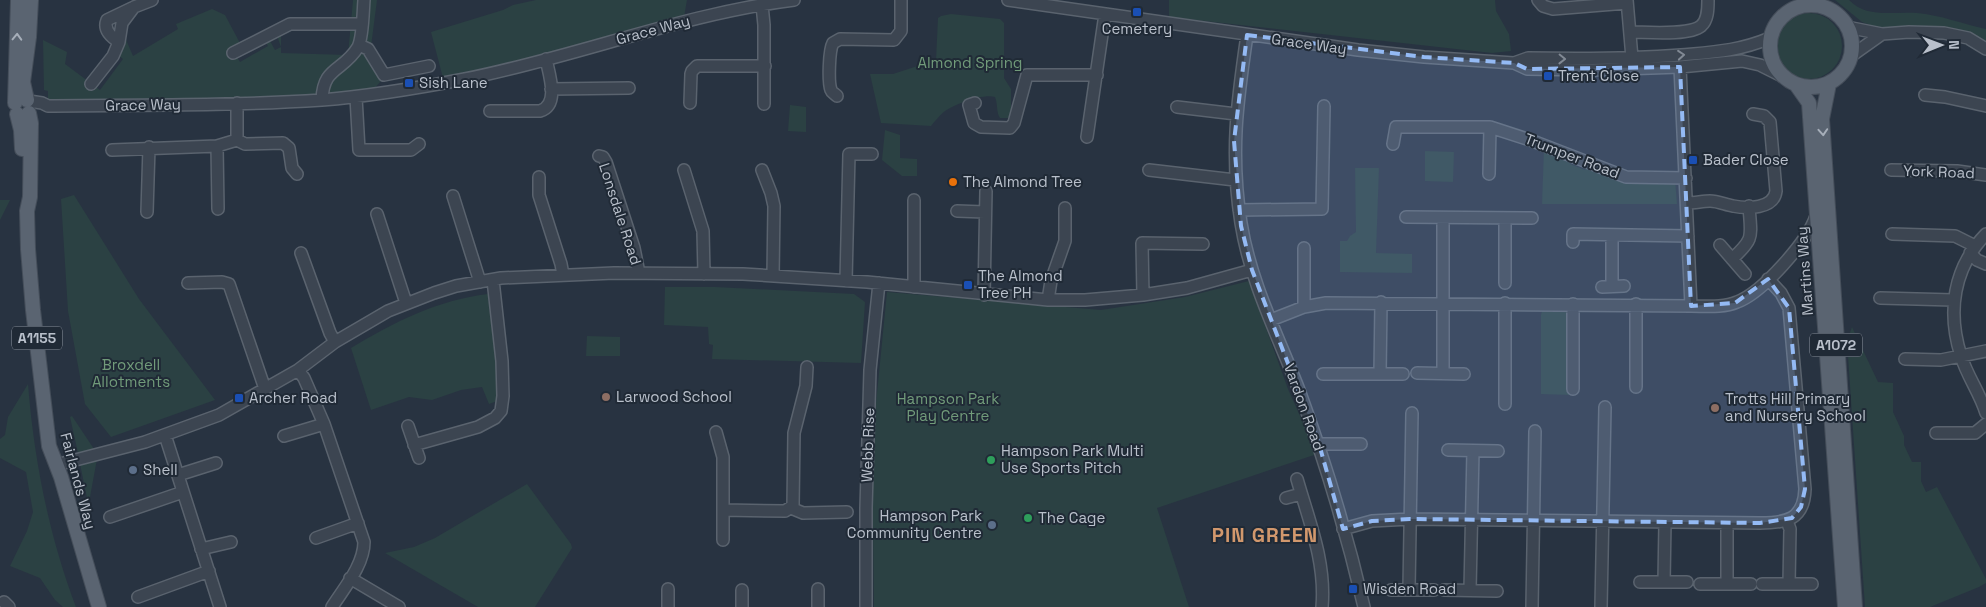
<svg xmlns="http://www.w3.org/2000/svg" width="1986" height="607" font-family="'Space Grotesk',sans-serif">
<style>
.green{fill:#2b4143}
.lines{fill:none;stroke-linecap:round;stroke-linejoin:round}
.minor-casing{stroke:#5a636e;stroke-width:14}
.major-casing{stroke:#454e5a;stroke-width:16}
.minor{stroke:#3c4551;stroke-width:11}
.major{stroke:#5a6471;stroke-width:14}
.oneway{stroke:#a6aeb9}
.oneway2{stroke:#818994}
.marked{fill:#94baf4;fill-opacity:0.2;stroke:#94baf4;stroke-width:4;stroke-dasharray:10 6;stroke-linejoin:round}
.transit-dot{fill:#1a4fb4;stroke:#202a36;stroke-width:2}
.food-dot{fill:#e8710a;stroke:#202a36;stroke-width:2}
.education-dot{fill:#8d6e63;stroke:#202a36;stroke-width:2}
.leisure-dot{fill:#2e9e5b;stroke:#202a36;stroke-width:2}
.service-dot{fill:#5c6f8a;stroke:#202a36;stroke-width:2}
.labels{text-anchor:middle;stroke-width:4;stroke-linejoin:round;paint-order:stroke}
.shield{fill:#202a36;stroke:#8b939e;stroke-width:1}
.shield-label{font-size:14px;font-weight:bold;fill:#b9c0cb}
.poi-label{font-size:15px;fill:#b9c0cb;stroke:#202a36;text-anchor:start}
.street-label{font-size:15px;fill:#b9c0cb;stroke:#202a36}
.park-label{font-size:15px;fill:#719b7a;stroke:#202a36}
.district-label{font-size:20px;font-weight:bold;letter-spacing:1px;fill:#d2986d;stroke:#202a36}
</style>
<rect width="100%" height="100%" fill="#283341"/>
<path class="green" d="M353 0H377L369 62 381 81 374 89C266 101 156 101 48 101V91L44 90 43 40 67 52 65 64 100 90 123 59 118 55 124 35 133 56 178 29 176 24 212 9 225 15 241 45 236 55 240 62 268 46 265 40 270 41 275 50 281 47 277 36 281 31V53L348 55Z
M536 0H687L684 17 544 54 443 78 431 32 503 10 513 5Z
M1169 0H1495L1496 11 1509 34 1511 51 1492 53 1169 17Z
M1835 0H1849C1867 19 1893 11 1917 13 1940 15 1963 24 1986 29V41L1964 34 1881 29 1862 22Z
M1776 46a33 33 0 1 1 66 0a33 33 0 1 1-66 0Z
M951 14 1000 19 1004 23V78L1011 89V115L1008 118H1000C996 112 998 104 995 97 984 93 955 104 945 111 940 115 935 121 931 126L881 123 870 74H893L936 60 938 18 941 16Z
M790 105 806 107V132L788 131Z
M885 130 900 135V158L917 159V176H902L882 160Z
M1544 148 1572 158 1570 164 1585 170 1587 165 1626 180 1675 179 1677 204H1542Z
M1425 151 1454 152 1453 182 1425 181Z
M1355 168H1379L1376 253 1412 254V273L1340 272V241H1347L1350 236 1356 232Z
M74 195 139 299 215 400 111 437 85 404 68 311 61 199Z
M0 200H10L0 220Z
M1249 281 1288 389 1317 454 1157 508 1189 607H874L872 444 887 292 1101 310 1185 297Z
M665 287H715L854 294 865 302 861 363 712 359 713 345 709 344 708 327 664 325Z
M488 294 500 400 489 404 482 387 461 390 432 400 409 397 371 410 351 348C394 322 438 300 488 294Z
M1543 307H1565L1571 314 1570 395 1541 394V315Z
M1852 327 1878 382 1893 383V412L1904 436V445L1912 462H1921V481L1926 492 1937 487 1986 579V583L1979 587 1930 607H1865L1847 341Z
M587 336 620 337V356H586Z
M28 384C34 460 49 536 76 607H63L55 600 40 578 10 566 27 531 33 512 26 472 0 458V439L5 435 8 417Z
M72 416 94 449 78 453 70 417Z
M97 459 90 497 87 498 80 464Z
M527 484 571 544 572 548 535 607H478L385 553 414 547 435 538Z"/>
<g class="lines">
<defs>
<path id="minor" d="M1008 0 1358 50 1424 57 1514 63 1528 58C1579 59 1630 59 1681 55 1714 52 1739 51 1770 38
M1538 0 1543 6 1553 9 1627 3
M1627 0 1632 58
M762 5 764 25V104
M1847 27 1882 34 1909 32 1944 33 1968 38 1986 49
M1630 32C1646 32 1689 36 1701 26 1708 20 1708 9 1708 0
M1247 35C1237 103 1230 154 1241 223 1250 281 1278 336 1299 390 1325 461 1347 534 1364 607
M119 42C111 37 103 30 107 20L132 8
M359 45 368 49 384 75 429 66
M233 53 290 24H361
M1851 56 1882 34
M1514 63 1527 69 1593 70 1680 67 1742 61 1760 65 1780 75
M1680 67 1691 306
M91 84 113 56 119 42 122 23 134 7 152 0
M551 89 629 88
M1925 95 1945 97 1986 106
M837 96C834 93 832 93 831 90 828 82 829 50 833 43L840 39 894 40 901 31V0
M356 97 359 150H411L419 144
M322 100C323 66 343 72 358 47 363 37 363 12 364 0
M29 101 42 103 48 106C140 105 231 106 322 100 370 96 418 88 465 79 576 57 682 14 794 0
M237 103V140L245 144 283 143 289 148 292 168 297 174
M690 103 691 74 692 71 697 66H765
M975 103 969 105 974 123 981 127 1010 128 1014 123 1027 75H1097
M1177 107 1236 114
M490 111H540C560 105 549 74 546 59
M1087 137 1105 14
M1393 144 1396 127H1490L1530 140 1626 177 1686 178
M217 146 218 209
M112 150 217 146 237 140
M599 156 603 157 606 162 634 248 639 273
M684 170 703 231 704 274
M762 170 771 193 774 206 773 276
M1149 170 1235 180
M1891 170 1957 171 1986 175
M1489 174 1490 127
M539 177V195L561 264 563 275
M453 196 480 282
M1687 203C1695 203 1703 201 1710 201 1718 201 1726 205 1733 206 1747 209 1774 209 1776 191L1770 122 1764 116 1753 114
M1239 210 1322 209 1324 106
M957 211 985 212
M147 212 149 147
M377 214 406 303
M1406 217 1532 218
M1892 234 1955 236 1975 246
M1986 234C1953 268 1947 312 1961 356 1967 376 1980 393 1986 413
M1573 242V234L1688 236
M1720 245 1745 274
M301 253 330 333 335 342
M1970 253 1977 260 1986 264
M1732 259C1755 238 1751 237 1749 206
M846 281 849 154H872
M188 283 222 282 229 284 265 389
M1505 283V218
M1612 286V235
M914 287V200
M1602 287 1624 286
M984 295 986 191
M1143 295 1142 243 1203 244
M1880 298 1953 300
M1048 300 1051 281 1065 241V208
M1304 307V248
M1271 320 1304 307 1326 303 1691 306C1706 306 1723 308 1737 302 1762 293 1808 241 1816 216
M1905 359 1941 360 1986 351
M298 370 304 378 324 424 364 542C364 565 344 588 332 607
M1417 373 1464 374
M1443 373V218
M1323 374H1403
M1380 374 1381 302
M1636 387V304
M1573 389V304
M1505 404V303
M408 426 419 458
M716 432 723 457V540
M1936 433H1975L1986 424
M165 435 220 607
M284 436 324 424
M1319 444H1361
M414 445 478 427 495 418 501 411 503 396 502 361 493 280
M1448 450 1498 451
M56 465 145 442 219 415 298 370 335 342 388 311 434 293 456 286 501 278 614 273 743 274 867 282 1048 300H1085L1143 295 1187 288 1252 270
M178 475 216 463
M1297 479C1309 521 1326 562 1322 607
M1286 498 1301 494
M791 508 803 513 847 512
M723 510 785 511 793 506 794 433 806 386 807 367
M110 517 183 492
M1787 521 1790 529 1789 584
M1343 529 1372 521 1410 519 1760 523C1786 523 1804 520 1805 489L1789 308 1781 293 1768 279
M316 538 358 523
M201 549 231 542
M350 578 399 607
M1640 582H1687
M1664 582 1665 522
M1727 583V523
M1700 584H1751
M1762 584H1812
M1409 589 1412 413
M1391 590H1434
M1444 590 1497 591
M1470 590 1473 451
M138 597 209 571
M4 602 9 607
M668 607V589
M742 607V590
M818 607V589
M866 607V508L870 370 879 283
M1532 607 1535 431
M1601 607 1605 407"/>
<path id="major" d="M1770 46a41 41 0 1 1 82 0a41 41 0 1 1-82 0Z
M1829 84 1822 119 1855 607
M1797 86 1809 103 1845 607
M27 100 23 82 29 37 31 0
M15 103 18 0
M29 113 31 123 30 197 27 211 28 249 33 310 49 446 61 477 99 607
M17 114 21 130 22 149"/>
</defs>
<use href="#minor" class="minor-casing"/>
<use href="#major" class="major-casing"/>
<use href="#minor" class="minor"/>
<use href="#major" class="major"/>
</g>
<defs><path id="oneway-chevron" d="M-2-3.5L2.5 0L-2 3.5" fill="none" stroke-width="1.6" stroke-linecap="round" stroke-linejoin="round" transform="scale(1.25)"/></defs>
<g class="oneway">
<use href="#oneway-chevron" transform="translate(17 37) rotate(-88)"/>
<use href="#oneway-chevron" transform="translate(1823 132) rotate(86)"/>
</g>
<g class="oneway2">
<use href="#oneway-chevron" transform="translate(1681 55) rotate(-5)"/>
<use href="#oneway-chevron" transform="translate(1562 59) rotate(1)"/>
</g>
<path class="marked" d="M1247 35 1424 57 1514 63 1527 69 1680 67 1691 306 1735 303 1768 279 1789 308 1805 489 1801 507 1792 518 1760 523 1410 519 1372 521 1343 529 1319 444 1252 270 1241 226 1234 141Z"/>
<g class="transit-dot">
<rect x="1132" y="7" width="10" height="10" rx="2.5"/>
<rect x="1543" y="71" width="10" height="10" rx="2.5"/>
<rect x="404" y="78" width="10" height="10" rx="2.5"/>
<rect x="1688" y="155" width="10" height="10" rx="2.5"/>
<rect x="963" y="280" width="10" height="10" rx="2.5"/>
<rect x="234" y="393" width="10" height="10" rx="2.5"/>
<rect x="1348" y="584" width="10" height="10" rx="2.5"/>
</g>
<circle class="food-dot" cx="953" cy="182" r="5"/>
<g class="education-dot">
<circle cx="606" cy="397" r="5"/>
<circle cx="1715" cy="408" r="5"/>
</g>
<g class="leisure-dot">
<circle cx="991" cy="460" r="5"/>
<circle cx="1028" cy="518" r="5"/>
</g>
<g class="service-dot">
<circle cx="133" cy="470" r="5"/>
<circle cx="992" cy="525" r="5"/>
</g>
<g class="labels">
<g class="shield">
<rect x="12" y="326.5" width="50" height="23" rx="4"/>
<rect x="1810" y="333.5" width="52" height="23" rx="4"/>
</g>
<g class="shield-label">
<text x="37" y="343">A1155</text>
<text x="1836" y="350">A1072</text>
</g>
<g class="poi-label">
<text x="1137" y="34" text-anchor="middle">Cemetery</text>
<text x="1558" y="81">Trent Close</text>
<text x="419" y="88">Sish Lane</text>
<text x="1703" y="165">Bader Close</text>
<text x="963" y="187">The Almond Tree</text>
<text x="978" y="281">The Almond<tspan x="978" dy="17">Tree PH</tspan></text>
<text x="616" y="402">Larwood School</text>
<text x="249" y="403">Archer Road</text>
<text x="1725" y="404">Trotts Hill Primary<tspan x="1725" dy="17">and Nursery School</tspan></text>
<text x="1001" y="456">Hampson Park Multi<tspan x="1001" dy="17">Use Sports Pitch</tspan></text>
<text x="143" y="475">Shell</text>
<text x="982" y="521" text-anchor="end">Hampson Park<tspan x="982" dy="17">Community Centre</tspan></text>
<text x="1038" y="523">The Cage</text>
<text x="1363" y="594">Wisden Road</text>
</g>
<g class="street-label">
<text transform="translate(653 30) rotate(-15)" y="5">Grace Way</text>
<text transform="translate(1309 44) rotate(8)" y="5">Grace Way</text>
<text transform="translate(143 105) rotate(-1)" y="5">Grace Way</text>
<text transform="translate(1572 156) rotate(21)" y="5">Trumper Road</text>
<text transform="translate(1939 172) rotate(2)" y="5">York Road</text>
<text transform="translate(620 214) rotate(72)" y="5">Lonsdale Road</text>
<text transform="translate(1805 271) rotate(-94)" y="5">Martins Way</text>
<text transform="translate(1304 407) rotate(70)" y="5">Vardon Road</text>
<text transform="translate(868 445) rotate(-88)" y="5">Webb Rise</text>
<text transform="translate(78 481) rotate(75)" y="5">Fairlands Way</text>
</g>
<g class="park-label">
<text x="970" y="68">Almond Spring</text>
<text x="131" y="370">Broxdell<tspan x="131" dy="17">Allotments</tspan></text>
<text x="948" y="404">Hampson Park<tspan x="948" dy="17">Play Centre</tspan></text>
</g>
<g class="district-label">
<text x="1265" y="542">PIN GREEN</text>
</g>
</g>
<g transform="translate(1941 45) rotate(89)" stroke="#202a36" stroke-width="4" paint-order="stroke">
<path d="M0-4L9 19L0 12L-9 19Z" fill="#b9c0cb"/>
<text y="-8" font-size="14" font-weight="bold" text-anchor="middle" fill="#b9c0cb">N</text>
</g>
</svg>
